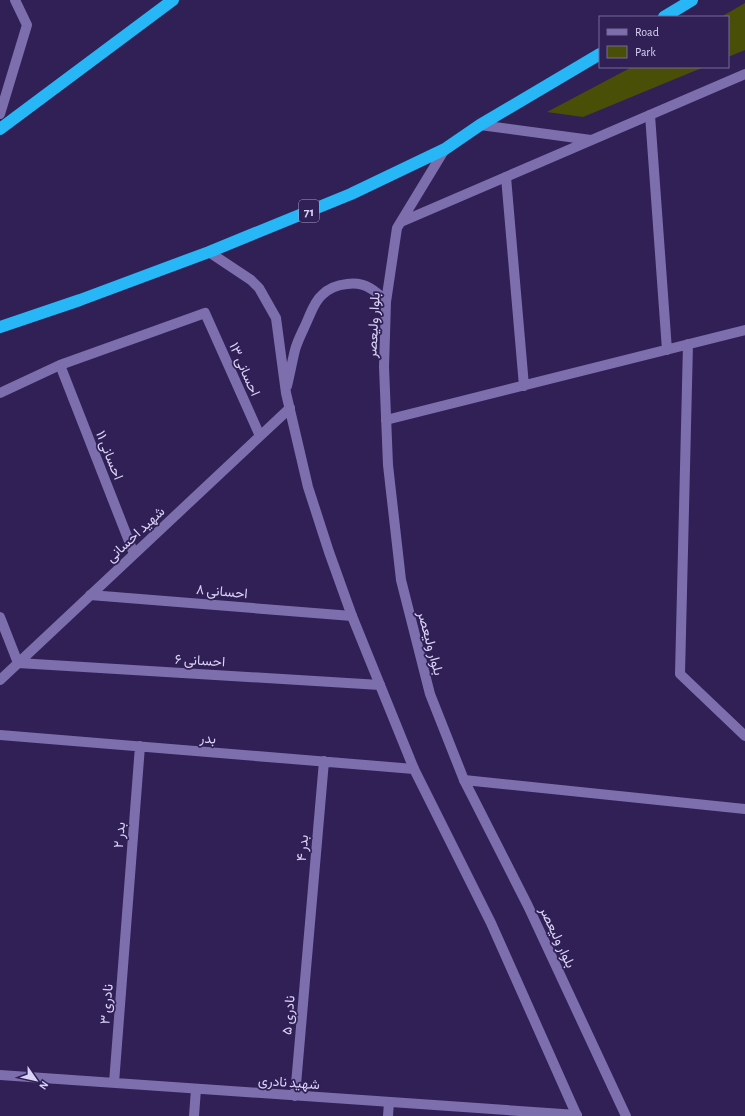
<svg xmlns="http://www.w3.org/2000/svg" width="745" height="1116" font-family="'Alegreya Sans',Vazirmatn,sans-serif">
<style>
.green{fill:#4a4f08}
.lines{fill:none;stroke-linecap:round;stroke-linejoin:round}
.street{stroke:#7d6fad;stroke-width:10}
.secondary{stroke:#7d6fad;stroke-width:10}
.highway{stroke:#28b7f6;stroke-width:12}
.labels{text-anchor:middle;stroke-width:3.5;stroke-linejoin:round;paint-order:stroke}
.shield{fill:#302056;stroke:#a69dc5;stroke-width:1}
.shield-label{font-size:13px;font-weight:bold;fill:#d9d3f5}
.street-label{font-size:14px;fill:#d9d3f5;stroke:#302056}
</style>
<rect width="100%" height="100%" fill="#302056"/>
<path class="green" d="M745 3V50L728 57V17H721Z
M632 67H704L583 117 547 112Z"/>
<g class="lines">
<path class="street" d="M650 115 667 350
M506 177 524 386
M688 344 680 674 745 736
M60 365 134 554
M0 393 60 365 205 313 260 436
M386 420 745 330
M90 595 352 616
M0 617 18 663 380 685
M0 680 290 408
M0 735 414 769
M464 780 745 809
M0 1075 577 1115
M114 1083 140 746
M295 1096 324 761
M194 1116 196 1089
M388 1116 389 1102"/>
<path class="secondary" d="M0 114 27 25 15 0
M480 125 591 140
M445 149 397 228 386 302 384 367 388 465 401 580 430 694 464 780 528 906 626 1116
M401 222 745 74
M209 252 251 280 259 288 276 318 286 393 308 487 329 552 352 616 414 769 491 923 577 1116
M287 386C290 374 292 362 295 350 298 339 304 329 308 319 312 310 315 301 322 295 329 288 337 285 347 284 363 281 376 290 386 302"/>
<path class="highway" d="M664 17 692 0
M0 129 173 0
M0 327 80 300 209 252 351 194 445 149 480 125 600 54"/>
</g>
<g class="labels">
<rect class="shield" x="299" y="200" width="20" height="22" rx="3"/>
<g class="shield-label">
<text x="309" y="216">71</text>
</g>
<g class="street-label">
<text transform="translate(373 325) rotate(-87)" y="5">بلوار ولیعصر</text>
<text transform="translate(245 369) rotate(66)" y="5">احسانی ۱۳</text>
<text transform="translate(110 455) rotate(68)" y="5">احسانی ۱۱</text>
<text transform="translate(135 534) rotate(-43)" y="5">شهید احسانی</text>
<text transform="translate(222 591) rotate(5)" y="5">احسانی ۸</text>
<text transform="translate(431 643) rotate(75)" y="5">بلوار ولیعصر</text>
<text transform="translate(200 660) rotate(3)" y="5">احسانی ۶</text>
<text transform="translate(208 738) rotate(5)" y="5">بدر</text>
<text transform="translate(119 835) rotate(-85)" y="5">بدر ۲</text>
<text transform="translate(302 848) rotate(-85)" y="5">بدر ۴</text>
<text transform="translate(558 937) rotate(65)" y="5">بلوار ولیعصر</text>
<text transform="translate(106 1004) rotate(-85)" y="5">نادری ۳</text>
<text transform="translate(288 1015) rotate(-85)" y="5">نادری ۵</text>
<text transform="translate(289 1082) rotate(4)" y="5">شهید نادری</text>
</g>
</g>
<rect x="599" y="16" width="130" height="52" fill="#302056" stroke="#746896"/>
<rect x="607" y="29" width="20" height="6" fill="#7d6fad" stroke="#746896"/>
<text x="635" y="36" font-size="12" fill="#d9d3f5">Road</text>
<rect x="607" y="46" width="20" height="12" fill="#4a4f08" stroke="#746896"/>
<text x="635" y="56" font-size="12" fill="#d9d3f5">Park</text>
<g transform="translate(36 1080) rotate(124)" stroke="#302056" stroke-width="3" paint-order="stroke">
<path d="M0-3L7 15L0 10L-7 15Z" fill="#d9d3f5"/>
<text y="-6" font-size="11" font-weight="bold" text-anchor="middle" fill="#d9d3f5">N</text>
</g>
</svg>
